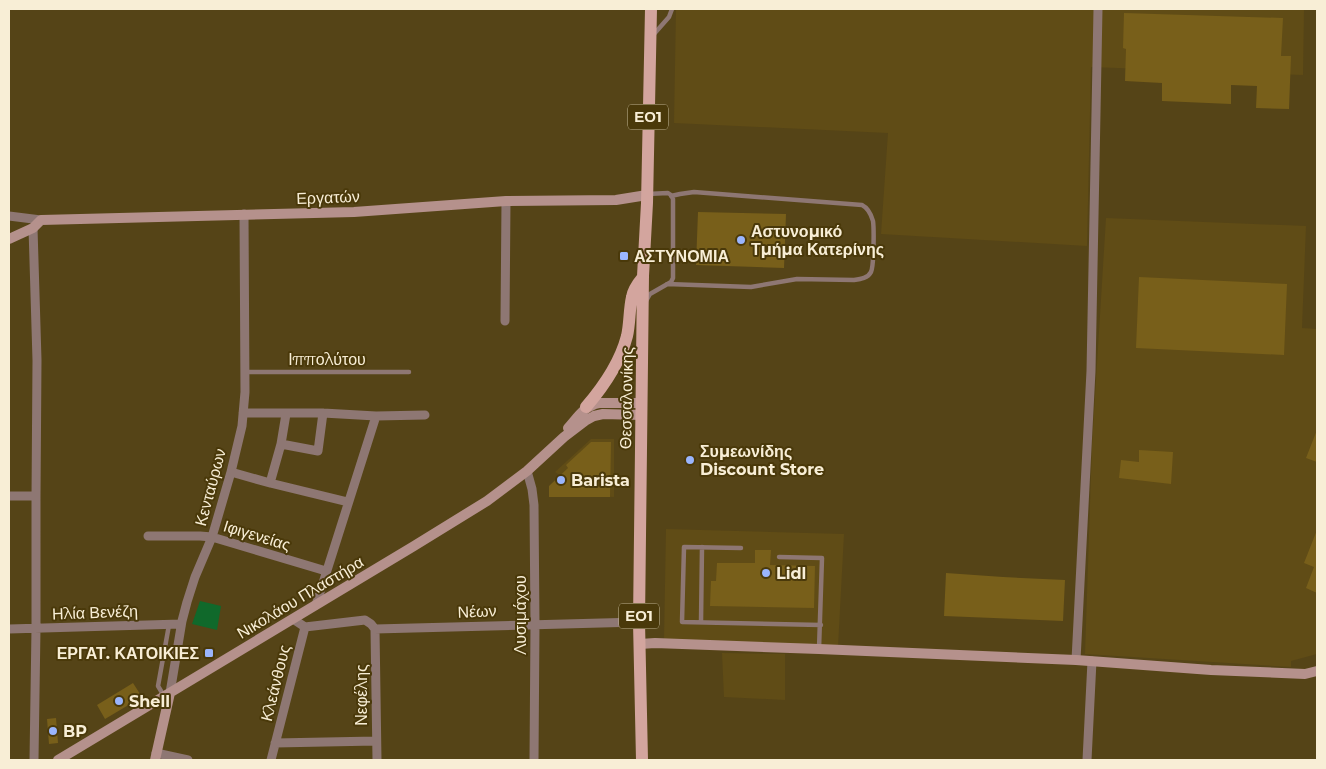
<svg xmlns="http://www.w3.org/2000/svg" width="1326" height="769" font-family="Montserrat,sans-serif">
<style>
.built{fill:#604c16}
.green{fill:#10692b}
.building{fill:#785f1a}
.lines{fill:none;stroke-linecap:round;stroke-linejoin:round}
.lane{stroke:#8e7773;stroke-width:4.5}
.street{stroke:#8e7773;stroke-width:9}
.secondary{stroke:#b5918c;stroke-width:10}
.primary{stroke:#d3a59e;stroke-width:12}
.poi-dot{fill:#9ab5fd;stroke:#4a390a;stroke-width:2}
.labels{text-anchor:middle;stroke-width:4;stroke-linejoin:round;paint-order:stroke}
.shield{fill:#4a390a;stroke:#c4b899;stroke-width:1}
.shield-label{font-size:15px;font-weight:bold;fill:#f8eed6}
.street-label{font-size:16px;fill:#f8eed6;stroke:#4a390a}
.poi-label{font-size:16px;font-weight:bold;fill:#f8eed6;stroke:#4a390a;text-anchor:start}
</style>
<rect width="100%" height="100%" fill="#554417"/>
<path class="built" d="M676 9H1304L1303 75 1091 67 1087 246 881 234 888 133 674 123Z
M1106 218 1306 226 1302 328 1317 329V654L1291 661V667L1085 654 1092 445Z
M591 439H614V497L571 496 570 482 555 472Z
M666 529 844 534 838 647 664 640Z
M722 653 785 654V700L724 697Z"/>
<path class="green" d="M200 601 221 606 217 630 192 624Z"/>
<path class="building" d="M1124 13 1283 18 1281 56H1291L1289 109 1256 108 1257 86 1231 85V104L1162 101V83L1125 81 1126 49 1123 48Z
M698 212 786 214 784 268 696 265Z
M1139 277 1287 284 1284 355 1136 348Z
M1317 430V462L1306 458Z
M591 442H611L610 497H549V486L568 468 566 465Z
M1139 450 1173 452 1171 484 1119 478 1121 460 1139 462Z
M1317 530V593L1306 588 1314 567 1304 563Z
M755 550H771L770 565 815 566 814 608 710 606 711 581H716L717 563H755Z
M946 573 1003 577 1065 580 1063 621 944 616Z
M133 683 142 697 105 719 97 705Z
M56 718 58 743 49 744 47 719Z"/>
<g class="lines">
<path class="lane" d="M654 34 669 17 672 9
M667 284 751 287 797 279 854 280C861 279 868 278 871 272 874 266 874 228 873 221 871 214 868 208 862 205L694 192 680 194 671 196
M646 301 650 294 671 282 673 278V199L671 195 668 193 647 194
M245 372H409
M741 548 684 547 682 622 821 625
M779 557 822 558 819 649
M701 622 702 547
M164 696 158 686 169 625"/>
<path class="street" d="M9 216 41 220
M33 228 37 360 36 496V628L34 760
M505 321 506 201
M243 413H323L376 416 425 415
M281 444 318 451 323 413
M527 471 532 489 534 505 535 624 534 760
M231 472 270 483 348 502
M270 483 281 444 286 414
M9 496H36
M148 536H200L212 537 326 571
M316 605 376 416
M305 627 365 620 371 624 375 629
M9 629 181 624
M375 629 639 622
M375 629 377 760
M1076 660 1091 371 1098 9
M170 693 182 621 187 602 195 577 212 537 231 472 242 426 245 392 244 214
M275 743 376 741
M156 753 188 760
M271 760 305 627 293 619
M1087 760 1092 661"/>
<path class="secondary" d="M9 239 33 228 41 220 354 212 506 201 616 200 647 195
M568 428C578 417 584 406 599 403H642
M640 644 655 643 819 649 1076 660 1211 670 1305 674 1317 671
M58 760 414 546 487 501 527 471 564 437 585 421 594 416 603 414 642 415
M155 760 170 693"/>
<path class="primary" d="M586 407C604 386 620 363 627 336 630 323 629 310 632 297 633 290 638 283 643 277
M642 760 639 622 643 276 647 203 651 9"/>
</g>
<g class="poi-dot">
<circle cx="741" cy="240" r="5"/>
<rect x="619" y="251" width="10" height="10" rx="2.5"/>
<circle cx="690" cy="460" r="5"/>
<circle cx="561" cy="480" r="5"/>
<circle cx="766" cy="573" r="5"/>
<rect x="204" y="648" width="10" height="10" rx="2.5"/>
<circle cx="119" cy="701" r="5"/>
<circle cx="53" cy="731" r="5"/>
</g>
<g class="labels">
<g class="shield">
<rect x="628" y="104.5" width="40" height="25" rx="4"/>
<rect x="619" y="603.5" width="40" height="25" rx="4"/>
</g>
<g class="shield-label">
<text x="648" y="122">ΕΟ1</text>
<text x="639" y="621">ΕΟ1</text>
</g>
<g class="street-label">
<text transform="translate(328 197) rotate(-2)" y="6">Εργατών</text>
<text x="327" y="365">Ιππολύτου</text>
<text transform="translate(626 398) rotate(-89)" y="6">Θεσσαλονίκης</text>
<text transform="translate(210 487) rotate(-75)" y="6">Κενταύρων</text>
<text transform="translate(257 535) rotate(17)" y="6">Ιφιγενείας</text>
<text transform="translate(300 597) rotate(-31)" y="6">Νικολάου Πλαστήρα</text>
<text transform="translate(477 611) rotate(-2)" y="6">Νέων</text>
<text transform="translate(95 612) rotate(-2)" y="6">Ηλία Βενέζη</text>
<text transform="translate(520 615) rotate(-90)" y="6">Λυσιμάχου</text>
<text transform="translate(275 683) rotate(-76)" y="6">Κλεάνθους</text>
<text transform="translate(361 695) rotate(-90)" y="6">Νεφέλης</text>
</g>
<g class="poi-label">
<text x="751" y="237">Αστυνομικό<tspan x="751" dy="18">Τμήμα Κατερίνης</tspan></text>
<text x="634" y="262">ΑΣΤΥΝΟΜΙΑ</text>
<text x="700" y="457">Συμεωνίδης<tspan x="700" dy="18">Discount Store</tspan></text>
<text x="571" y="486">Barista</text>
<text x="776" y="579">Lidl</text>
<text x="199" y="659" text-anchor="end">ΕΡΓΑΤ. ΚΑΤΟΙΚΙΕΣ</text>
<text x="129" y="707">Shell</text>
<text x="63" y="737">BP</text>
</g>
</g>
<rect width="1326" height="769" fill="none" stroke="#f8eed6" stroke-width="20"/>
</svg>
